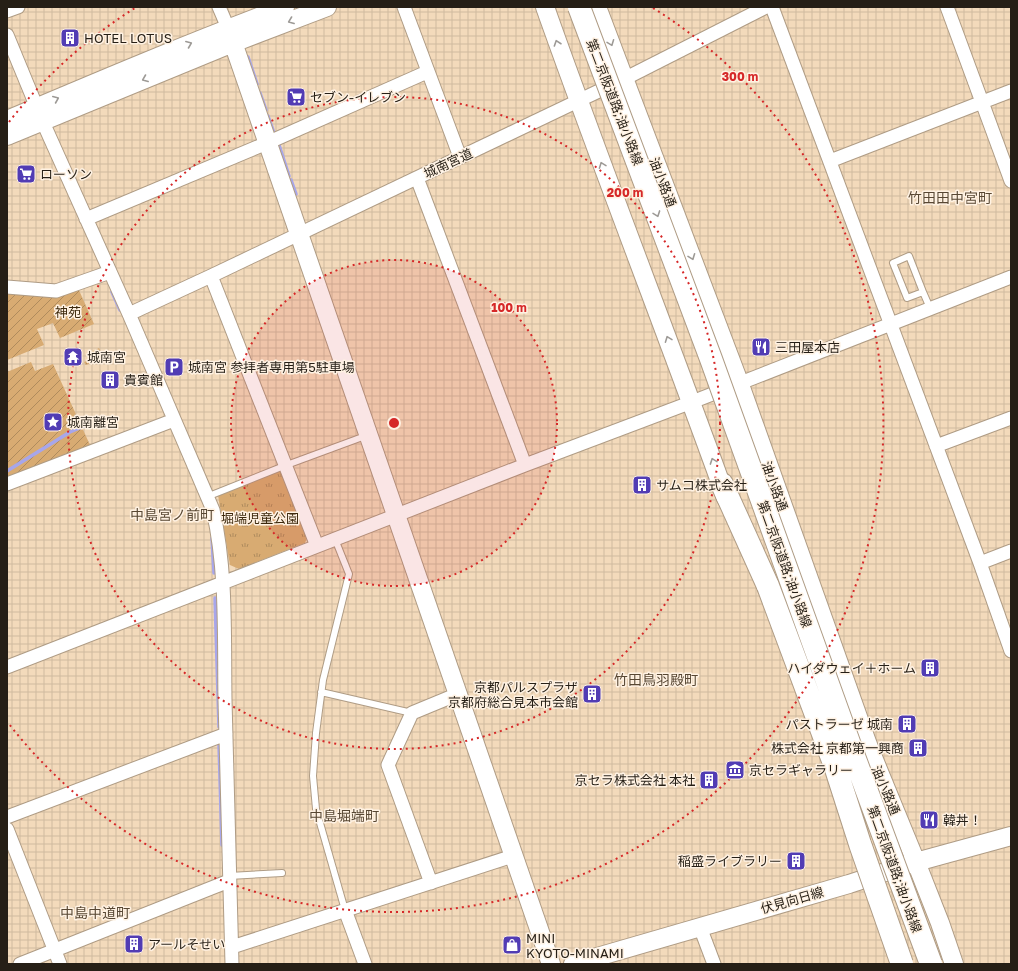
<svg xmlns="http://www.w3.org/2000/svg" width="1018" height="971" font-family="'Golos Text','Noto Sans JP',sans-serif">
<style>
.industrial{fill:url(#industrial-grid)}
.park{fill:url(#park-tufts)}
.garden{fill:url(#garden-furrows)}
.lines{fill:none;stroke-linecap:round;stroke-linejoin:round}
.stream{stroke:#a7a6eb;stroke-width:3.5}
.lane-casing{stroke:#af9c85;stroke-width:8}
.street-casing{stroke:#af9c85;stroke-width:15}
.secondary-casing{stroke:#af9c85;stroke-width:20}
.highway-casing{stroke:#af9c85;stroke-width:24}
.lane{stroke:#fff;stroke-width:6}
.street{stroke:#fff;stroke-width:13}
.secondary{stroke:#fff;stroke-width:18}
.highway{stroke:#fff;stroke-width:22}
.highway-bridge-casing{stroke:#af9c85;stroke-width:24;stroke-linecap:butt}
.highway-bridge{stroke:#fff;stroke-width:22}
.oneway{stroke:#9d9a96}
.ring{fill:none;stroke:#d62828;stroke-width:2;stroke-dasharray:2 4}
.labels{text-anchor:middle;stroke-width:3;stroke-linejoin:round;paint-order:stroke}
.poi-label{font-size:13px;fill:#261f16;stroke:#fff2e3;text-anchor:start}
.street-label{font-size:13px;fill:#261f16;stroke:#fff2e3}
.park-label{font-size:13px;fill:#3d290d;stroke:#fff2e3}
.neighbourhood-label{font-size:14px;fill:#584733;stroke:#fff2e3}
.centre{fill:#d62828;stroke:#fff2e3;stroke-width:2}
.ring-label{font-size:12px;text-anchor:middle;font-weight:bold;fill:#d62828;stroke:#fff2e3;stroke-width:3;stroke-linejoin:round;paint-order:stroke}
</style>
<defs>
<pattern id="industrial-grid" width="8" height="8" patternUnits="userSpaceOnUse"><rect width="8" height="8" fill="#f3dabb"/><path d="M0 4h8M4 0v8" fill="none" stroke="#d0bba0"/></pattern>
<pattern id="park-tufts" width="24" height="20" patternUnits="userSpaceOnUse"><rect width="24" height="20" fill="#d8ab72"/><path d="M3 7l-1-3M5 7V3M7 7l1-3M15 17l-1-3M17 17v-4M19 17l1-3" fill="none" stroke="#af8b5d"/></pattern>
<pattern id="garden-furrows" width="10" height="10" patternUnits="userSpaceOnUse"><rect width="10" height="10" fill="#d8ab72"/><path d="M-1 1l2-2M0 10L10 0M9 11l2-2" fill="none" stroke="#af8b5d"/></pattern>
</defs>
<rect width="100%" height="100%" fill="#f8e4cb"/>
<path class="industrial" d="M7 7H1011V964H7Z"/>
<path class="park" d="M278 471 282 472 308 535 305 543 239 569 230 565 218 495Z"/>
<path class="garden" d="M78 288 94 324 60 338 53 323 37 329 44 345 7 360V293Z
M99 348 102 354 97 357 98 360 86 365 84 362 89 360 87 354Z
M31 362 35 371 53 364 90 445 7 477V372Z"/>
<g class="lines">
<path class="stream" d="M248 57 257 84
M260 93 266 110
M268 116 274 133
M278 142 289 176
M291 180 296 194
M112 292 120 310
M7 471 70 432 87 425
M212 538 214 573
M215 598 219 727
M219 744 222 845"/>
<defs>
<path id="lane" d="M909 256 923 292 907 298 893 263Z
M923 292 930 308
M209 496 284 466 368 435
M335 539 349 574 323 680 316 733 313 776 316 809 345 910
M321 692 412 713
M229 876 282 873"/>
<path id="street" d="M219 7 228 28
M404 7 460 157
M772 7 980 563 1011 651
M947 7 1011 181
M7 11 18 7
M7 35 42 120 129 314 213 510C227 572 224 637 225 700 227 788 229 876 232 964
M830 161 1011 91
M417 178 525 465
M86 219 267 143 427 72
M211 276 317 546
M7 287 56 291 110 272
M129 314 211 276 624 79 766 7
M936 446 1011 418
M7 484 174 420
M980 563 1011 551
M7 667 525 465 692 402 1011 277
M7 817 226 734
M7 829 60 964
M431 883 388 765 412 713 458 694
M345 910 365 964
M700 927 714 964
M232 947 513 856
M20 964 229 881"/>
<path id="secondary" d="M545 7C603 171 667 334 726 498
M597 7 739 382 868 745 916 862 940 923 954 964
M228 28 551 964
M7 120C99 81 191 42 285 7
M7 136 233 43 327 7
M573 964 849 884 916 862 1011 836"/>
<path id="highway" d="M722 484 768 586"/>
</defs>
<use href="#lane" class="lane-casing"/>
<use href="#street" class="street-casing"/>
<use href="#secondary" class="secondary-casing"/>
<use href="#highway" class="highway-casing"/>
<use href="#lane" class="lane"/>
<use href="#street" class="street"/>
<use href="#secondary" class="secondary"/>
<use href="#highway" class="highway"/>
<defs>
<path id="highway-bridge" d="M579 7 711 359 855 759 931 964
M768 586 835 766 860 844 902 964"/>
</defs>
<use href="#highway-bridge" class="highway-bridge-casing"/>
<use href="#highway-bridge" class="highway-bridge"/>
</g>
<defs><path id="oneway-chevron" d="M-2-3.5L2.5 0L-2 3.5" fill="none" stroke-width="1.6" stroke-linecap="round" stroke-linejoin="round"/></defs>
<g class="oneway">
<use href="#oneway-chevron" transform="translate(291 21) rotate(159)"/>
<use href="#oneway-chevron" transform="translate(557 43) rotate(-109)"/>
<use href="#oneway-chevron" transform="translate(611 43) rotate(69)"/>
<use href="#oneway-chevron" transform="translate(189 44) rotate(-22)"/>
<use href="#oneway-chevron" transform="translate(145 79) rotate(158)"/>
<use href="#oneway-chevron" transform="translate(56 99) rotate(-23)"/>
<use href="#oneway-chevron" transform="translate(602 165) rotate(-111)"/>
<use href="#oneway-chevron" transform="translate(657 214) rotate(70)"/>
<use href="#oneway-chevron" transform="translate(692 257) rotate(69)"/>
<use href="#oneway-chevron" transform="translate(668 339) rotate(-111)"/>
<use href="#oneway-chevron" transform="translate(713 461) rotate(-110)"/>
</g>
<circle cx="394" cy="423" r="163" fill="#d62828" fill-opacity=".12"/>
<g class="ring">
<circle cx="394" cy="423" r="163"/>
<circle cx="394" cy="423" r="326"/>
<path d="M9 122A489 489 0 0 1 135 8M653 8A489 489 0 1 1 9 724"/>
</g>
<defs>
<symbol id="building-square" viewBox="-11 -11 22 22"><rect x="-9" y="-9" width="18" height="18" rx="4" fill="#513cb4" stroke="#fff2e3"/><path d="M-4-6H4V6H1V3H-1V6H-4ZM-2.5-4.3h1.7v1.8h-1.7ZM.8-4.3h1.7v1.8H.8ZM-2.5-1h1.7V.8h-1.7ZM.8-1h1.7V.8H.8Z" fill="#fff"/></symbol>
<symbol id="supermarket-square" viewBox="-11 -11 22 22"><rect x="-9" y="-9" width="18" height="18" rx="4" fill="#513cb4" stroke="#fff2e3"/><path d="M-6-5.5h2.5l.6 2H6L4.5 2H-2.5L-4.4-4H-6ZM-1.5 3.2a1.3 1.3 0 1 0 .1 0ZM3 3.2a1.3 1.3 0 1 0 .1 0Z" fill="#fff"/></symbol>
<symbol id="restaurant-square" viewBox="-11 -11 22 22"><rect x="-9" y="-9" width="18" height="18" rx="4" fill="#513cb4" stroke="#fff2e3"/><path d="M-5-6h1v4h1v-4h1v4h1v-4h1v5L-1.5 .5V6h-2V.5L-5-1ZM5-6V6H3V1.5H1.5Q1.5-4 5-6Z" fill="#fff"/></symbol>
<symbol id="temple-square" viewBox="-11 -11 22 22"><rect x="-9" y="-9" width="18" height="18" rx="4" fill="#513cb4" stroke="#fff2e3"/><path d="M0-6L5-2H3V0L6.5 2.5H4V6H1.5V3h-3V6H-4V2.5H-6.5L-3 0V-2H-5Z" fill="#fff"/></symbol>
<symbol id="parking-square" viewBox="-11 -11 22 22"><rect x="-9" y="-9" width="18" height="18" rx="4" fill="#513cb4" stroke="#fff2e3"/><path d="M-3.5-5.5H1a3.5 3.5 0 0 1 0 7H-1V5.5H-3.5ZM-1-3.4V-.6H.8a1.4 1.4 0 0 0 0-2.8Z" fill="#fff"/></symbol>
<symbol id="sight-square" viewBox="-11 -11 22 22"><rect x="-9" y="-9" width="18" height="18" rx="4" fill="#513cb4" stroke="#fff2e3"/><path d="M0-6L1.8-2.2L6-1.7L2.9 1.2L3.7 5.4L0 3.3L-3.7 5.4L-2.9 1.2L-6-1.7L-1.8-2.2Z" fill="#fff"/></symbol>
<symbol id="museum-square" viewBox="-11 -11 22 22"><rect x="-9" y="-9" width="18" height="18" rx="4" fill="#513cb4" stroke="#fff2e3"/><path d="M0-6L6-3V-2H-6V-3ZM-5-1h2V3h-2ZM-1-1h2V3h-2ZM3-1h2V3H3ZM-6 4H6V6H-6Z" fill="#fff"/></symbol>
<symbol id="shop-square" viewBox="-11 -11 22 22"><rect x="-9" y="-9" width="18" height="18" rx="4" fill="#513cb4" stroke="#fff2e3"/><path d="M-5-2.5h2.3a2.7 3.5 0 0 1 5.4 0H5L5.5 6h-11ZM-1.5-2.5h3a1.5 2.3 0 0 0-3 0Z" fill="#fff"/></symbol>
</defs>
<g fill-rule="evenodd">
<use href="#building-square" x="59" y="27" width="22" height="22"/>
<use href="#supermarket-square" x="285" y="86" width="22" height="22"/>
<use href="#supermarket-square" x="15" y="163" width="22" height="22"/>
<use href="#restaurant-square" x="750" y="336" width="22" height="22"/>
<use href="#temple-square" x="62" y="346" width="22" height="22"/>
<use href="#parking-square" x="163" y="356" width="22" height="22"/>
<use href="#building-square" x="99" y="369" width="22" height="22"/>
<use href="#sight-square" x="42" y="411" width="22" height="22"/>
<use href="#building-square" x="631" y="474" width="22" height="22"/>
<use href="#building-square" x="919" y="657" width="22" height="22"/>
<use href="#building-square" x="581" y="683" width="22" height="22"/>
<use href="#building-square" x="896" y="713" width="22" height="22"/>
<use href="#building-square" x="907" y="737" width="22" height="22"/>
<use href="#museum-square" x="724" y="759" width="22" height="22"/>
<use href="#building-square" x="698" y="769" width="22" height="22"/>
<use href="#restaurant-square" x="918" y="809" width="22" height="22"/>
<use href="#building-square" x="785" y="850" width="22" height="22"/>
<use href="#building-square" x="123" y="933" width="22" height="22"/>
<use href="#shop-square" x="501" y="934" width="22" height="22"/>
</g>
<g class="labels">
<g class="poi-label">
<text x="84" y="43">HOTEL LOTUS</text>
<text x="310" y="102">セブン-イレブン</text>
<text x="40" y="179">ローソン</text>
<text x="775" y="352">三田屋本店</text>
<text x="87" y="362">城南宮</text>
<text x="188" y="372">城南宮 参拝者専用第5駐車場</text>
<text x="124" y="385">貴賓館</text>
<text x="67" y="427">城南離宮</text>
<text x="656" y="490">サムコ株式会社</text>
<text x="916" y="673" text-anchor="end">ハイダウェイ＋ホーム</text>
<text x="578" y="692" text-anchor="end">京都パルスプラザ<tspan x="578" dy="15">京都府総合見本市会館</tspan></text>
<text x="893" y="729" text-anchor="end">パストラーゼ 城南</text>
<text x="904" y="753" text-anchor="end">株式会社 京都第一興商</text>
<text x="749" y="775">京セラギャラリー</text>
<text x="695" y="785" text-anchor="end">京セラ株式会社 本社</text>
<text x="943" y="825">韓丼！</text>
<text x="782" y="866" text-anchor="end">稲盛ライブラリー</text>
<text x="526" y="943">MINI<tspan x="526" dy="15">KYOTO-MINAMI</tspan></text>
<text x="148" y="949">アールそせい</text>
</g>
<g class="street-label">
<text transform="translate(615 102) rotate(69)" y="5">第二京阪道路;油小路線</text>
<text transform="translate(448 163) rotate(-25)" y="5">城南宮道</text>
<text transform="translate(663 182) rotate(69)" y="5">油小路通</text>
<text transform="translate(775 486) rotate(70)" y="5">油小路通</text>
<text transform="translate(785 564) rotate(70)" y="5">第二京阪道路;油小路線</text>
<text transform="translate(886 790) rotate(67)" y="5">油小路通</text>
<text transform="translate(895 869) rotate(70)" y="5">第二京阪道路;油小路線</text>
<text transform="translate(792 900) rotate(-16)" y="5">伏見向日線</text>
</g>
<g class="park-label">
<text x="68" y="317">神苑</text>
<text x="260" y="523">堀端児童公園</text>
</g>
<g class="neighbourhood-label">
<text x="950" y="203">竹田田中宮町</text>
<text x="172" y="520">中島宮ノ前町</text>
<text x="656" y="685">竹田鳥羽殿町</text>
<text x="344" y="821">中島堀端町</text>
<text x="95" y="918">中島中道町</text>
</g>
</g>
<circle cx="394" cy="423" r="6" class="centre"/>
<g class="ring-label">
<text x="740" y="81">300 m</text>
<text x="625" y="197">200 m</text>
<text x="509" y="312">100 m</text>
</g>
<rect width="1018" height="971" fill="none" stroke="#261f16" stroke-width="16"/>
</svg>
